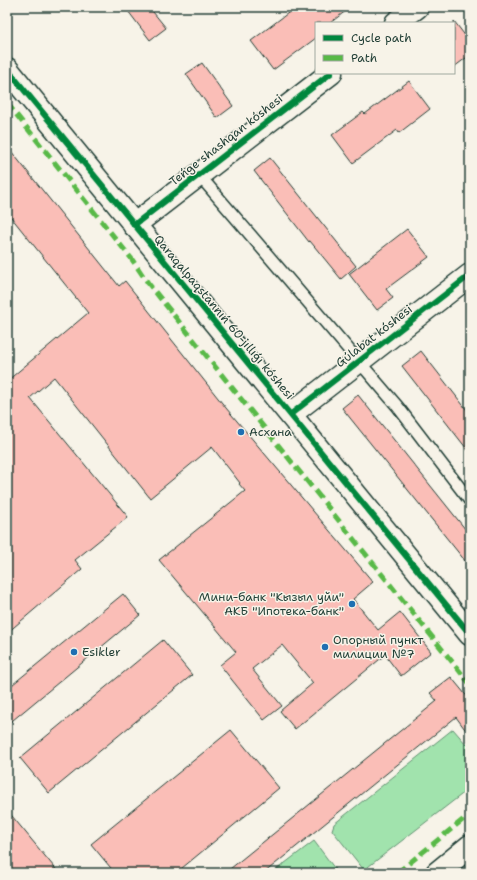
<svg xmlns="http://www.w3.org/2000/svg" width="477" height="880" font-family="'Shantell Sans',sans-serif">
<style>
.green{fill:#a1e3ad;stroke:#609070}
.building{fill:#fabeb7;stroke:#1f3d34}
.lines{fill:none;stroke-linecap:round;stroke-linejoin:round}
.service-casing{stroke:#1f3d34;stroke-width:14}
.minor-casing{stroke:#1f3d34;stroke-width:25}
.tertiary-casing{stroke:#1f3d34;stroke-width:25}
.secondary-casing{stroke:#1f3d34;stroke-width:25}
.service{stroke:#f7f3e8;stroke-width:11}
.minor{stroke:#f7f3e8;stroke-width:22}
.tertiary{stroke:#f7f3e8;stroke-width:22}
.secondary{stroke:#f7f3e8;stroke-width:22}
.quiet{stroke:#58b947;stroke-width:5;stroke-dasharray:10 5;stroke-linecap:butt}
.cycleway-casing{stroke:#f7f3e8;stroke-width:8}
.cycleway{stroke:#00873e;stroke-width:6}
.poi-dot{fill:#1f6fb2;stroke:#f7f3e8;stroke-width:1.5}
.labels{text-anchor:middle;stroke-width:3;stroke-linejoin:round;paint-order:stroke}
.street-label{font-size:12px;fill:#1f3d34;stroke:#f7f3e8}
.poi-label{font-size:12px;fill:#1f3d34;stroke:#f7f3e8;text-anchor:start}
</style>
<rect width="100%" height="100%" fill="#f7f3e8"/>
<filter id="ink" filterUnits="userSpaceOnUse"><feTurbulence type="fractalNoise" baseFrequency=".025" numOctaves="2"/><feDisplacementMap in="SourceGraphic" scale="8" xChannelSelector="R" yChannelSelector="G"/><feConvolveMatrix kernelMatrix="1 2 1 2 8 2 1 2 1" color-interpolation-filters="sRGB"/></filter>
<g filter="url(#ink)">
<path class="green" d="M453 729 466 744 470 741V788L364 870 332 830 334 824Z
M314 841 335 869 331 873H272Z"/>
<path class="building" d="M125 7H149L166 28 150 40Z
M296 7H351L330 23H316V38L273 70 251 41Z
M454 21 470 42V55L454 67Z
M202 63 233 106 217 118 186 74Z
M409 81 430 109 399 133 397 130 353 163 332 135 363 112 365 114Z
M7 146 119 286 125 281 226 408 373 582 353 599 378 630 400 612 431 652 401 676 385 655 295 729 280 711 313 683 282 645 252 669 282 706 264 720 220 665 236 652 159 560 245 491 239 484 240 483 212 447 150 498 54 377 30 398 128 517 75 560 82 569 7 633V381L88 313 7 212Z
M270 158 356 266 341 279 310 241 309 242 254 171Z
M407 229 429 257 386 289 393 298 377 310 349 274Z
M421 351 470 414V453L402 366Z
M358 395 470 535V567L342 408Z
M123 594 140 615 7 725V689Z
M163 640 192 675 49 793 20 758Z
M451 677 470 700V736L456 717 264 873H225L437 701 430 693Z
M231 730 279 788 176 873H115L91 844Z
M7 810 59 873H7Z"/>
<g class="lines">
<defs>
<path id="service" d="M199 175 398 407 470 501"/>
<path id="minor" d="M396 23 417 7
M134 225 331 73
M291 414 470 275"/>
<path id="tertiary" d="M7 69 470 634"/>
<path id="secondary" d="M437 873 470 846"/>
</defs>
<use href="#service" class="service-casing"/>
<use href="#minor" class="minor-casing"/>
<use href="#tertiary" class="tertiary-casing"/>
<use href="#secondary" class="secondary-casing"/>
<use href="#service" class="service"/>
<use href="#minor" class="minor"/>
<use href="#tertiary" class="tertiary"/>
<use href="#secondary" class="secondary"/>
<path class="quiet" d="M7 103 131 258 148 283 470 684
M397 873 470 814"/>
<defs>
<path id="cycleway" d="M7 69 470 634
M134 225 331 73
M291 414 470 275"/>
</defs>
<use href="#cycleway" class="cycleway-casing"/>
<use href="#cycleway" class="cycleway"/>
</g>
</g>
<g class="poi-dot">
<circle cx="241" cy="432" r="4"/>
<circle cx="352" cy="604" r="4"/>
<circle cx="325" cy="647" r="4"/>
<circle cx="74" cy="652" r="4"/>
</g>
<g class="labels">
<g class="street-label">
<text transform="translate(226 140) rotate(-38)" y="4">Teńge shashqan kóshesi</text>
<text transform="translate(224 317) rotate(50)" y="4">Qaraqalpaqstannıń 60-jıllıǵı kóshesi</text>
<text transform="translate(374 336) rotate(-38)" y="4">Gúlabat kóshesi</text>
</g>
<g class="poi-label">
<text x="249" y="436">Асхана</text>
<text x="344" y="601" text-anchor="end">Мини-банк "Кызыл уйи"<tspan x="344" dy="14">АКБ "Ипотека-банк"</tspan></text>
<text x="333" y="644">Опорный пункт<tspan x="333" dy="14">милиции №7</tspan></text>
<text x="82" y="656">Esikler</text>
</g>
</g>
<rect width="477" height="880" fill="none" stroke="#f7f3e8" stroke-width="24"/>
<rect x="12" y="12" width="453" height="856" fill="none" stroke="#1f3d34" stroke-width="1.5" filter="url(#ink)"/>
<rect x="315" y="22" width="140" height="52" fill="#f7f3e8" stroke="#a1aaa0"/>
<rect x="323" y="35" width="20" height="6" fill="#00873e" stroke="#a1aaa0"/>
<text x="351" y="42" font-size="12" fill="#1f3d34">Cycle path</text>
<rect x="323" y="55" width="20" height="6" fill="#58b947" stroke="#a1aaa0"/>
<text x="351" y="62" font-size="12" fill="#1f3d34">Path</text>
</svg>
